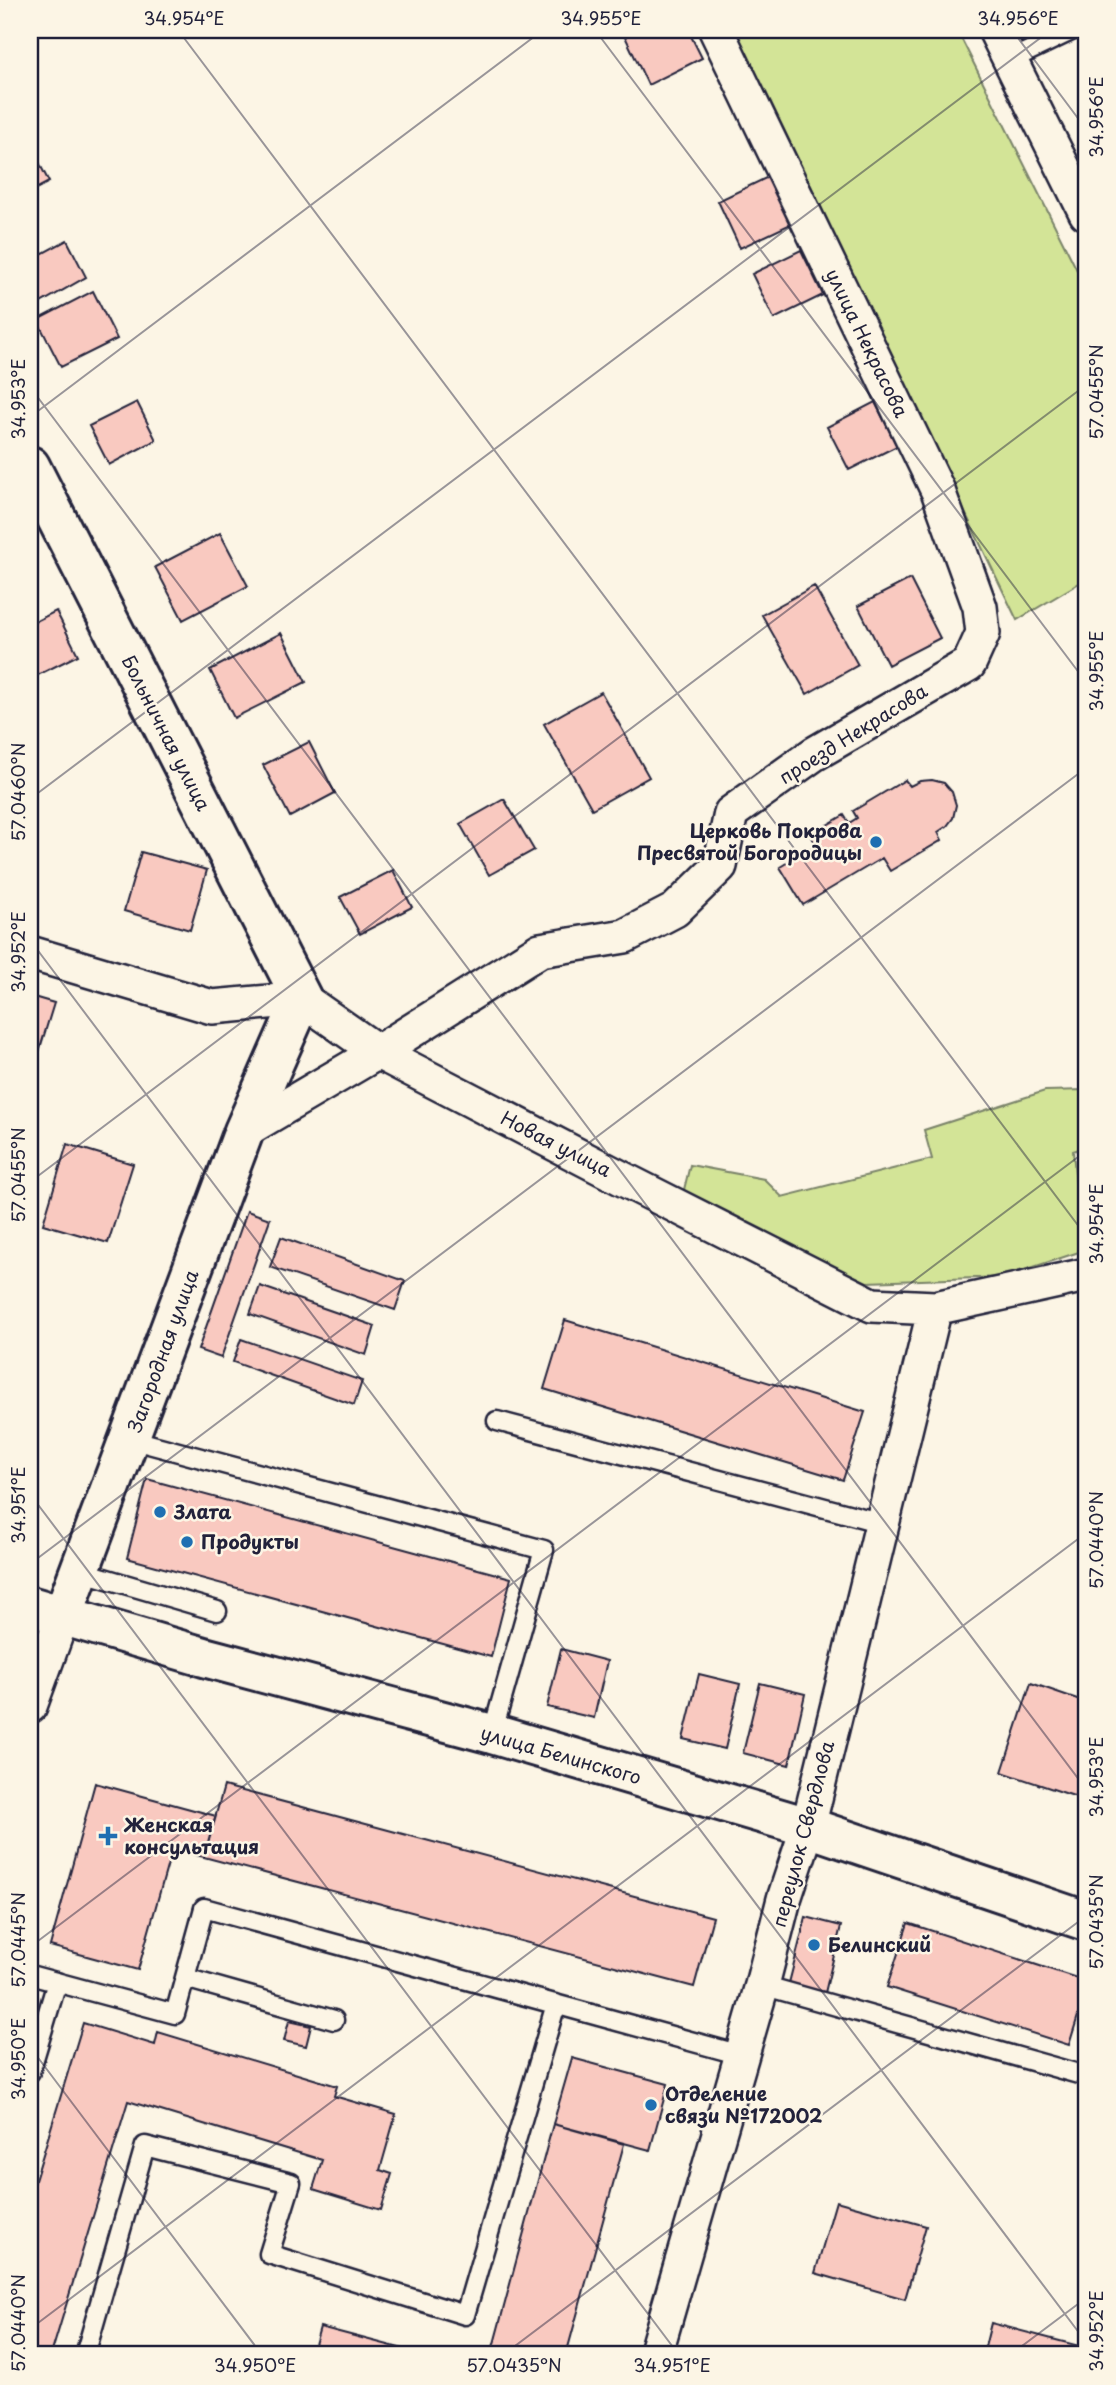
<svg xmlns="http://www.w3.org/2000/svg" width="1116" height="2385" font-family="'Playpen Sans',sans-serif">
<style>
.green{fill:#d3e497;stroke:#7a8369;stroke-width:2}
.building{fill:#f9c9c0;stroke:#22223b;stroke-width:2}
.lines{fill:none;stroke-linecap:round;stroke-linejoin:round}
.lane-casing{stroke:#22223b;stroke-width:23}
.street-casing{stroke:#22223b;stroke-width:38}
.secondary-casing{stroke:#22223b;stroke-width:44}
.lane{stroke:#fcf5e5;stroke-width:18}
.street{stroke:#fcf5e5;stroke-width:33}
.secondary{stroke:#fcf5e5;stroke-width:38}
.ticks{fill:none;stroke:#22223b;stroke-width:2;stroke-opacity:0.45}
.poi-dot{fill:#1f6fb2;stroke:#fcf5e5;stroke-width:2.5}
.labels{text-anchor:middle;stroke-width:5;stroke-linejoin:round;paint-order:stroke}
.street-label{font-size:19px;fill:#22223b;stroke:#fcf5e5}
.poi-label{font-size:19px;font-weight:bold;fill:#22223b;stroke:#fcf5e5;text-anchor:start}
.neatline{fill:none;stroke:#22223b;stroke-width:2.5}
.ticks-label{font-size:18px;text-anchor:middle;fill:#22223b}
</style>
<rect width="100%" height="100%" fill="#fcf5e5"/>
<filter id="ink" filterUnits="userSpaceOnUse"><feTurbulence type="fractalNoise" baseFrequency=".0143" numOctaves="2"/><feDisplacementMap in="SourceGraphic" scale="14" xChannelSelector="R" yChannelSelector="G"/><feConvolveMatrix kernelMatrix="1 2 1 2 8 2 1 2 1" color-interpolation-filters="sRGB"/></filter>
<g filter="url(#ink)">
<path class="green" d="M732 30H957L1086 288V579L1017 620Z
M1086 1090V1147L1073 1151 1082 1251 1003 1277 867 1282 682 1198 690 1165 764 1179 782 1197 932 1159 924 1130 1045 1091Z"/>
<path class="building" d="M622 30H688L702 58 648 85Z
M30 145 49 182 30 192Z
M768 177 791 224 740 248 718 201Z
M67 240 86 277 30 309V260Z
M801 250 823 295 774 319 752 274Z
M93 291 117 339 61 367 37 320Z
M137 402 156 440 109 465 89 426Z
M875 402 897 446 849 470 827 427Z
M220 533 248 586 183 620 155 567Z
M910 579 940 638 888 665 858 606Z
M814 586 858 665 807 694 762 615Z
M56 611 78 655 30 679V624Z
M281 633 306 682 234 718 210 670Z
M601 692 649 777 592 809 544 724Z
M309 742 335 793 290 817 263 765Z
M905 780 910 786 920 781 932 780 944 783 952 792 956 805 953 818 947 826 938 832 942 840 890 871 882 858 803 905 780 867 816 845 810 835 844 815 849 823 857 818 853 811Z
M504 799 534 850 489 875 460 824Z
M141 852 207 870 190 930 124 911Z
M393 870 412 907 360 934 340 897Z
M30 996 54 1003 33 1071 30 1070Z
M67 1144 133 1164 108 1243 43 1224Z
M247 1211 270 1219 221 1358 198 1350Z
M281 1237 405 1281 395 1310 270 1267Z
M260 1286 375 1326 366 1355 250 1314Z
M565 1320 865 1412 843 1480 544 1389Z
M241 1339 362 1381 354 1405 233 1362Z
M147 1479 511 1578 491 1657 127 1558Z
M561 1649 607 1661 594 1718 547 1707Z
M699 1674 740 1684 725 1749 683 1739Z
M760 1683 805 1694 789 1765 743 1753Z
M1031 1683 1086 1702V1800L1002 1772Z
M95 1783 216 1816 204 1857 172 1849 138 1970 50 1946Z
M224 1786 713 1917 694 1987 204 1857Z
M806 1917 841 1926 824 1997 788 1987Z
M908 1923 1086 1981V1990L1069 2045 887 1987Z
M289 2021 311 2026 306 2046 284 2041Z
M83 2023 155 2045 158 2032 337 2086 334 2096 396 2114 380 2170 392 2174 381 2210 313 2189 322 2160 128 2101 51 2355H30V2197Z
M572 2058 668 2084 650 2150 553 2124Z
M553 2124 624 2144 566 2355H491Z
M836 2201 926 2226 905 2299 815 2273Z
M991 2323 1079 2346 1076 2355H983Z
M320 2327 426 2355H312Z"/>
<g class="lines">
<defs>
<path id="lane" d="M1010 60 1073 30
M497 1421 882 1523
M130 1439 544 1550 492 1734
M80 1571 217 1611
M30 1975 175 2014 204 1908 741 2055
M185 1978 334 2020
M762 1985 1082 2075
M30 2072 57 1982
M85 2355 145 2146 291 2183 269 2254 465 2315 556 2004"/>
<path id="street" d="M995 30 1086 213
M30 953 212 1007 302 999 378 1052 625 1180 872 1305 935 1308 1086 1275
M244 1131 378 1052 540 950 625 936 675 910 720 866 731 813 814 754 969 664 983 633 980 607 938 491 716 30
M30 1706 63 1615
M655 2355 762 1985 784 1899 808 1827 935 1308"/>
<path id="secondary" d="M30 466 302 999 244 1131 63 1615
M30 1606 204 1657 492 1734 808 1827 1086 1921"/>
</defs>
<use href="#lane" class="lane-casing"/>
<use href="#street" class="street-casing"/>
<use href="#secondary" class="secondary-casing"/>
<use href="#lane" class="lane"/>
<use href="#street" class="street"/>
<use href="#secondary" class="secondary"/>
</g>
</g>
<path class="ticks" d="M178 30 1086 1236M595 30 1086 682M1012 30 1086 129M30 34 35 30M30 387 1086 1789M30 417 543 30M30 799 1051 30M30 940 1086 2342M30 1182 1086 385M30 1494 679 2355M30 1564 1086 768M30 1947 1086 1151M30 2047 262 2355M30 2329 1086 1533M503 2355 1086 1916M1010 2355 1086 2298"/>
<g class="poi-dot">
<circle cx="876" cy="842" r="7"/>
<circle cx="160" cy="1512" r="7"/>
<circle cx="187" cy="1542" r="7"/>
<path d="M104.5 1825.5h7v7h7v7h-7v7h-7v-7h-7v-7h7z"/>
<circle cx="814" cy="1945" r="7"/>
<circle cx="651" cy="2105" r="7"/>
</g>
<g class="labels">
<g class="street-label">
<text transform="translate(867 343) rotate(64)" y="7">улица Некрасова</text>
<text transform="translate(166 733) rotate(63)" y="7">Больничная улица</text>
<text transform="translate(853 734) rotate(-32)" y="7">проезд Некрасова</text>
<text transform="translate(556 1144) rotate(27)" y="7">Новая улица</text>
<text transform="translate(163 1351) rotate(-70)" y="7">Загородная улица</text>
<text transform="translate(561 1755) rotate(16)" y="7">улица Белинского</text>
<text transform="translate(803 1834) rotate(-75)" y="7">переулок Свердлова</text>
</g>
<g class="poi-label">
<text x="862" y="838" text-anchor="end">Церковь Покрова<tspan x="862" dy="22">Пресвятой Богородицы</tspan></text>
<text x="174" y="1519">Злата</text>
<text x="201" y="1549">Продукты</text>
<text x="124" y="1832">Женская<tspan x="124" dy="22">консультация</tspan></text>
<text x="828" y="1952">Белинский</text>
<text x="665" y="2101">Отделение<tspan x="665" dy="22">связи №172002</tspan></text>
</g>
</g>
<rect width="1116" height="2385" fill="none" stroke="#fcf5e5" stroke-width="77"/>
<rect x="38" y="38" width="1040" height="2308" class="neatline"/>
<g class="ticks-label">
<text x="184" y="25">34.954°E</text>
<text x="601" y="25">34.955°E</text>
<text x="1018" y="25">34.956°E</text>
<text transform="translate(1097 117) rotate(-90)" y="6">34.956°E</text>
<text transform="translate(1097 392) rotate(-90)" y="6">57.0455°N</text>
<text transform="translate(19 399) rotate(-90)" y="6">34.953°E</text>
<text transform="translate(1097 671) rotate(-90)" y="6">34.955°E</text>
<text transform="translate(19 792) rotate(-90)" y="6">57.0460°N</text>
<text transform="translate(19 952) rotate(-90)" y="6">34.952°E</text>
<text transform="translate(19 1175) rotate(-90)" y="6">57.0455°N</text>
<text transform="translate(1097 1224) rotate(-90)" y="6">34.954°E</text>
<text transform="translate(19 1505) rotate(-90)" y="6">34.951°E</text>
<text transform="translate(1097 1540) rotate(-90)" y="6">57.0440°N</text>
<text transform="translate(1097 1777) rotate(-90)" y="6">34.953°E</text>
<text transform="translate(1097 1922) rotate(-90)" y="6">57.0435°N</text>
<text transform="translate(19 1940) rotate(-90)" y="6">57.0445°N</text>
<text transform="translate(19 2059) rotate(-90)" y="6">34.950°E</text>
<text transform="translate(19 2323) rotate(-90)" y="6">57.0440°N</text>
<text transform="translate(1097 2331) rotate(-90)" y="6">34.952°E</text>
<text x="255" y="2372">34.950°E</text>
<text x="514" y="2372">57.0435°N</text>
<text x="672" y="2372">34.951°E</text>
</g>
</svg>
